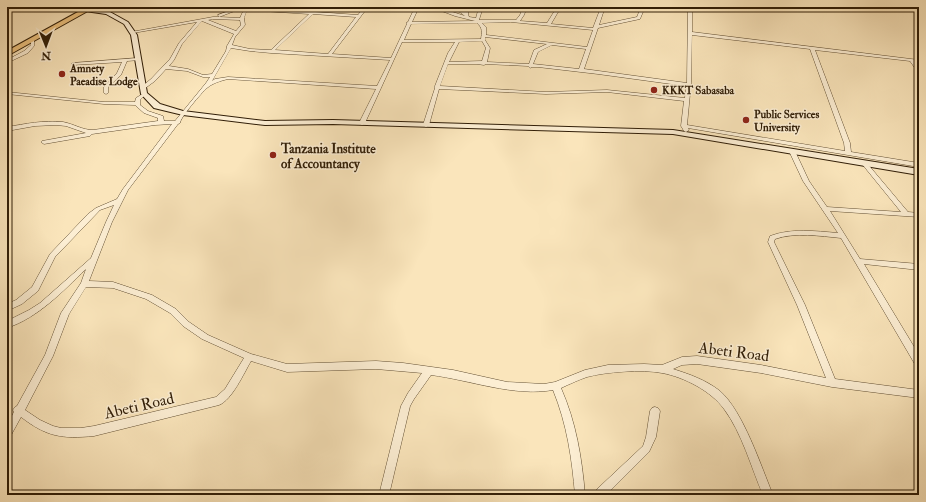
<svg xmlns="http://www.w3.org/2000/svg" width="926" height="502" font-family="'IM FELL Double Pica',serif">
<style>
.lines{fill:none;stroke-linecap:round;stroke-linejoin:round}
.street-casing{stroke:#635034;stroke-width:1}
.secondary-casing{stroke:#311e07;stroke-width:2}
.highway-casing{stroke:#311e07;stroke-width:2}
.street{fill:#fceed3;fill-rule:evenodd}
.secondary{fill:#fceed3;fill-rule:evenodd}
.highway{fill:#edc27e;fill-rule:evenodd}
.poi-dot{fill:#8f2418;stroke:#fceed3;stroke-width:1.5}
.labels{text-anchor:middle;stroke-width:3;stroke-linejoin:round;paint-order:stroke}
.far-poi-label{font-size:11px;font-weight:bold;fill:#311e07;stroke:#fceed3;text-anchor:start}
.poi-label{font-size:13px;font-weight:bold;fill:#311e07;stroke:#fceed3;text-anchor:start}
.near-street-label{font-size:16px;fill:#311e07;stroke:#fceed3}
</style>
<rect width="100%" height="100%" fill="#fae5bb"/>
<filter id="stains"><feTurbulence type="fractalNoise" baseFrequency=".005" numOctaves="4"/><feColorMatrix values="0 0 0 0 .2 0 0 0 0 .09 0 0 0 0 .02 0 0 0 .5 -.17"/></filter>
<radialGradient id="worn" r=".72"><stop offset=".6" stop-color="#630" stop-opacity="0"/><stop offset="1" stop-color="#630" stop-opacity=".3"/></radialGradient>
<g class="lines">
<defs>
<path id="street" d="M240 7H245L219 17 240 18 245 7 358 15 364 7H368L332 54 391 58 407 24 406 23 408 22 415 7H419L412 22 475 21 455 16 431 7H437L465 16 453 7H457L465 12 466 7H470L468 14 469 17 476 18 479 7H483L479 20H516L520 15 523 7H527L524 15 520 21 547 23 557 7H561L551 24 593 28 601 7H605L599 25 637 17 641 7H645L640 19 598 28 584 69 687 83 688 7H692V32L919 60V62H915L919 67V71H917L910 61 815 50 850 143 851 152 919 163V167L688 128 689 130 686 132 684 131 681 126 684 101 607 92 546 94 439 89 429 125 426 127 423 125 435 88 434 87 435 86 448 53 455 42H402L365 123 362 125 359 123 376 89 228 79C220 81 213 83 207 88 202 92 180 118 180 123L178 124 128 190 112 222 89 281 113 282 152 295 176 309 189 322 208 335 251 354 287 364 376 361 403 363 453 370 507 382 544 384 555 382 585 370 608 365 644 364 662 365 682 357 697 356 761 365 826 378 797 305 768 242 770 236C791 228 815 231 838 233L803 181 789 151 792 149 795 151 809 181 827 207 901 212 862 164 861 163 864 161 866 162 908 212 919 213V217L830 211 860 259 919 264V270L864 264 919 355V367L916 366 841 238C820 236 795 232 775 239L774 242 805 305 835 379 919 390V398L832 387 761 373 697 364 682 365 673 369C689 374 706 380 720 391 743 411 761 466 773 495H763C751 467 742 433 724 409 711 391 684 377 662 373 643 369 605 372 587 377 578 380 570 384 561 388 576 422 582 458 585 495H575C572 459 567 424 553 390 514 397 470 380 431 375L414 399 410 406 389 495H379L401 406 408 393 422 373 376 369 287 372 251 361C244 373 232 400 219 405L94 436C62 439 47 437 21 417L10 437 7 439V425L14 412 13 410 15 407 17 406 45 355 61 313 81 283 86 269C62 292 39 317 7 328V321L29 310 40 303 91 258 106 222 114 205 100 210 55 257 38 291 22 304 7 311V304L16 300 32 287 50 254 88 214 96 208 117 199 123 189 172 124 155 125 92 134 90 136 44 144 41 142 42 141 86 133 66 126 56 125 35 126 7 131V127C25 124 44 120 63 122 74 124 82 130 93 130L158 121V118L144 113 135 105 104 104 7 94V92L104 102H135L136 98 144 93 146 94 140 100V105L148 111 163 116 164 121H175L206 83 210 77H203L187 71 166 69 155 81 144 89 140 88 151 79 170 59 179 43 197 22 133 33 131 32 213 17H219L218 15ZM247 10 309 14 271 50 250 49 232 45 235 37 245 25 244 18ZM313 14 356 17 328 54 275 50ZM213 19 240 20 241 25 236 31 208 20ZM202 21 234 34 227 46 226 51 212 74 203 75 188 69 169 66 174 60 182 44ZM511 22 593 30 587 47 486 35V27L482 23ZM477 23C483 28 482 32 481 39L404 40 411 24ZM692 35 810 49 844 143 845 151 687 125 691 83ZM485 37 547 44 534 50 529 64 487 62 490 48 485 40ZM482 41 486 48 482 61 449 62 459 42ZM552 45 586 49 579 69 533 64 538 52ZM231 48 250 51 271 53 390 60 377 86 228 77 215 79 212 81ZM448 64H477L484 65 486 64 528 66 530 68 532 67H538L598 74 686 86 685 98 607 90 546 92 440 86ZM86 287 113 288 146 299 170 313 183 326 202 339 244 358 225 389 216 397 94 426 81 428H61L53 426 40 420 25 410 53 356 69 314Z
M912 7H916L919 12V16Z
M31 39 34 40V46L28 53 7 63V60L24 51 31 45Z
M138 58 140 59V60L127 61 121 75 108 87V93L106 94 104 93V87L117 73 122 62 73 65 71 64 73 63Z
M655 407 658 408 660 411 656 437 649 452 606 495H594L595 491 643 446 646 437 650 411 652 408Z"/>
<path id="secondary" d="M85 9 110 12 128 22 137 35 147 93 160 104 183 111 265 121 333 120 673 130 919 169V175L673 134 333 124 265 125 183 115 154 108 141 94 131 35 124 24 106 14 85 11Z"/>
<path id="highway" d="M87 7H95L7 56V51Z"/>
</defs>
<use href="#street" class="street-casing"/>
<use href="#secondary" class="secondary-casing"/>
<use href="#highway" class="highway-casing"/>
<use href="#street" class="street"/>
<use href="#secondary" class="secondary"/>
<use href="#highway" class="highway"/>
</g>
<g class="poi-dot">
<circle cx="62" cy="74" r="4"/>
<circle cx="654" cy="90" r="4"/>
<circle cx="746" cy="120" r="4"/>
<circle cx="273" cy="155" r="4"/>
</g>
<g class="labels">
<g class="far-poi-label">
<text x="70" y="72">Amnety<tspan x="70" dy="13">Paeadise Lodge</tspan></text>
<text x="662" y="94">KKKT Sabasaba</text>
<text x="754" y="118">Public Services<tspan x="754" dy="13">University</tspan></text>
</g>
<g class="poi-label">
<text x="281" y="153">Tanzania Institute<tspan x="281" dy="15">of Accountancy</tspan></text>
</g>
<g class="near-street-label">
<text transform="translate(734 351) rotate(7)" y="6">Abeti Road</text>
<text transform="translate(139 405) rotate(-13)" y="6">Abeti Road</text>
</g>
</g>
<rect width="926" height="502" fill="none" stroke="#fae5bb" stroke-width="24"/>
<rect x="8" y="8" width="910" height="486" fill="none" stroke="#311e07" stroke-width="2"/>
<rect x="12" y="12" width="902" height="478" fill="none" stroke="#311e07"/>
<g transform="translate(46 46) rotate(179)" stroke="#fceed3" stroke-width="3" paint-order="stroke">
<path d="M0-3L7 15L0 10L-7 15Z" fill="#311e07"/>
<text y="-6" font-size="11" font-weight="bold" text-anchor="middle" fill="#311e07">N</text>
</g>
<rect width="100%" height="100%" filter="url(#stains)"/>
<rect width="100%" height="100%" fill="url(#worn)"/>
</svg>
